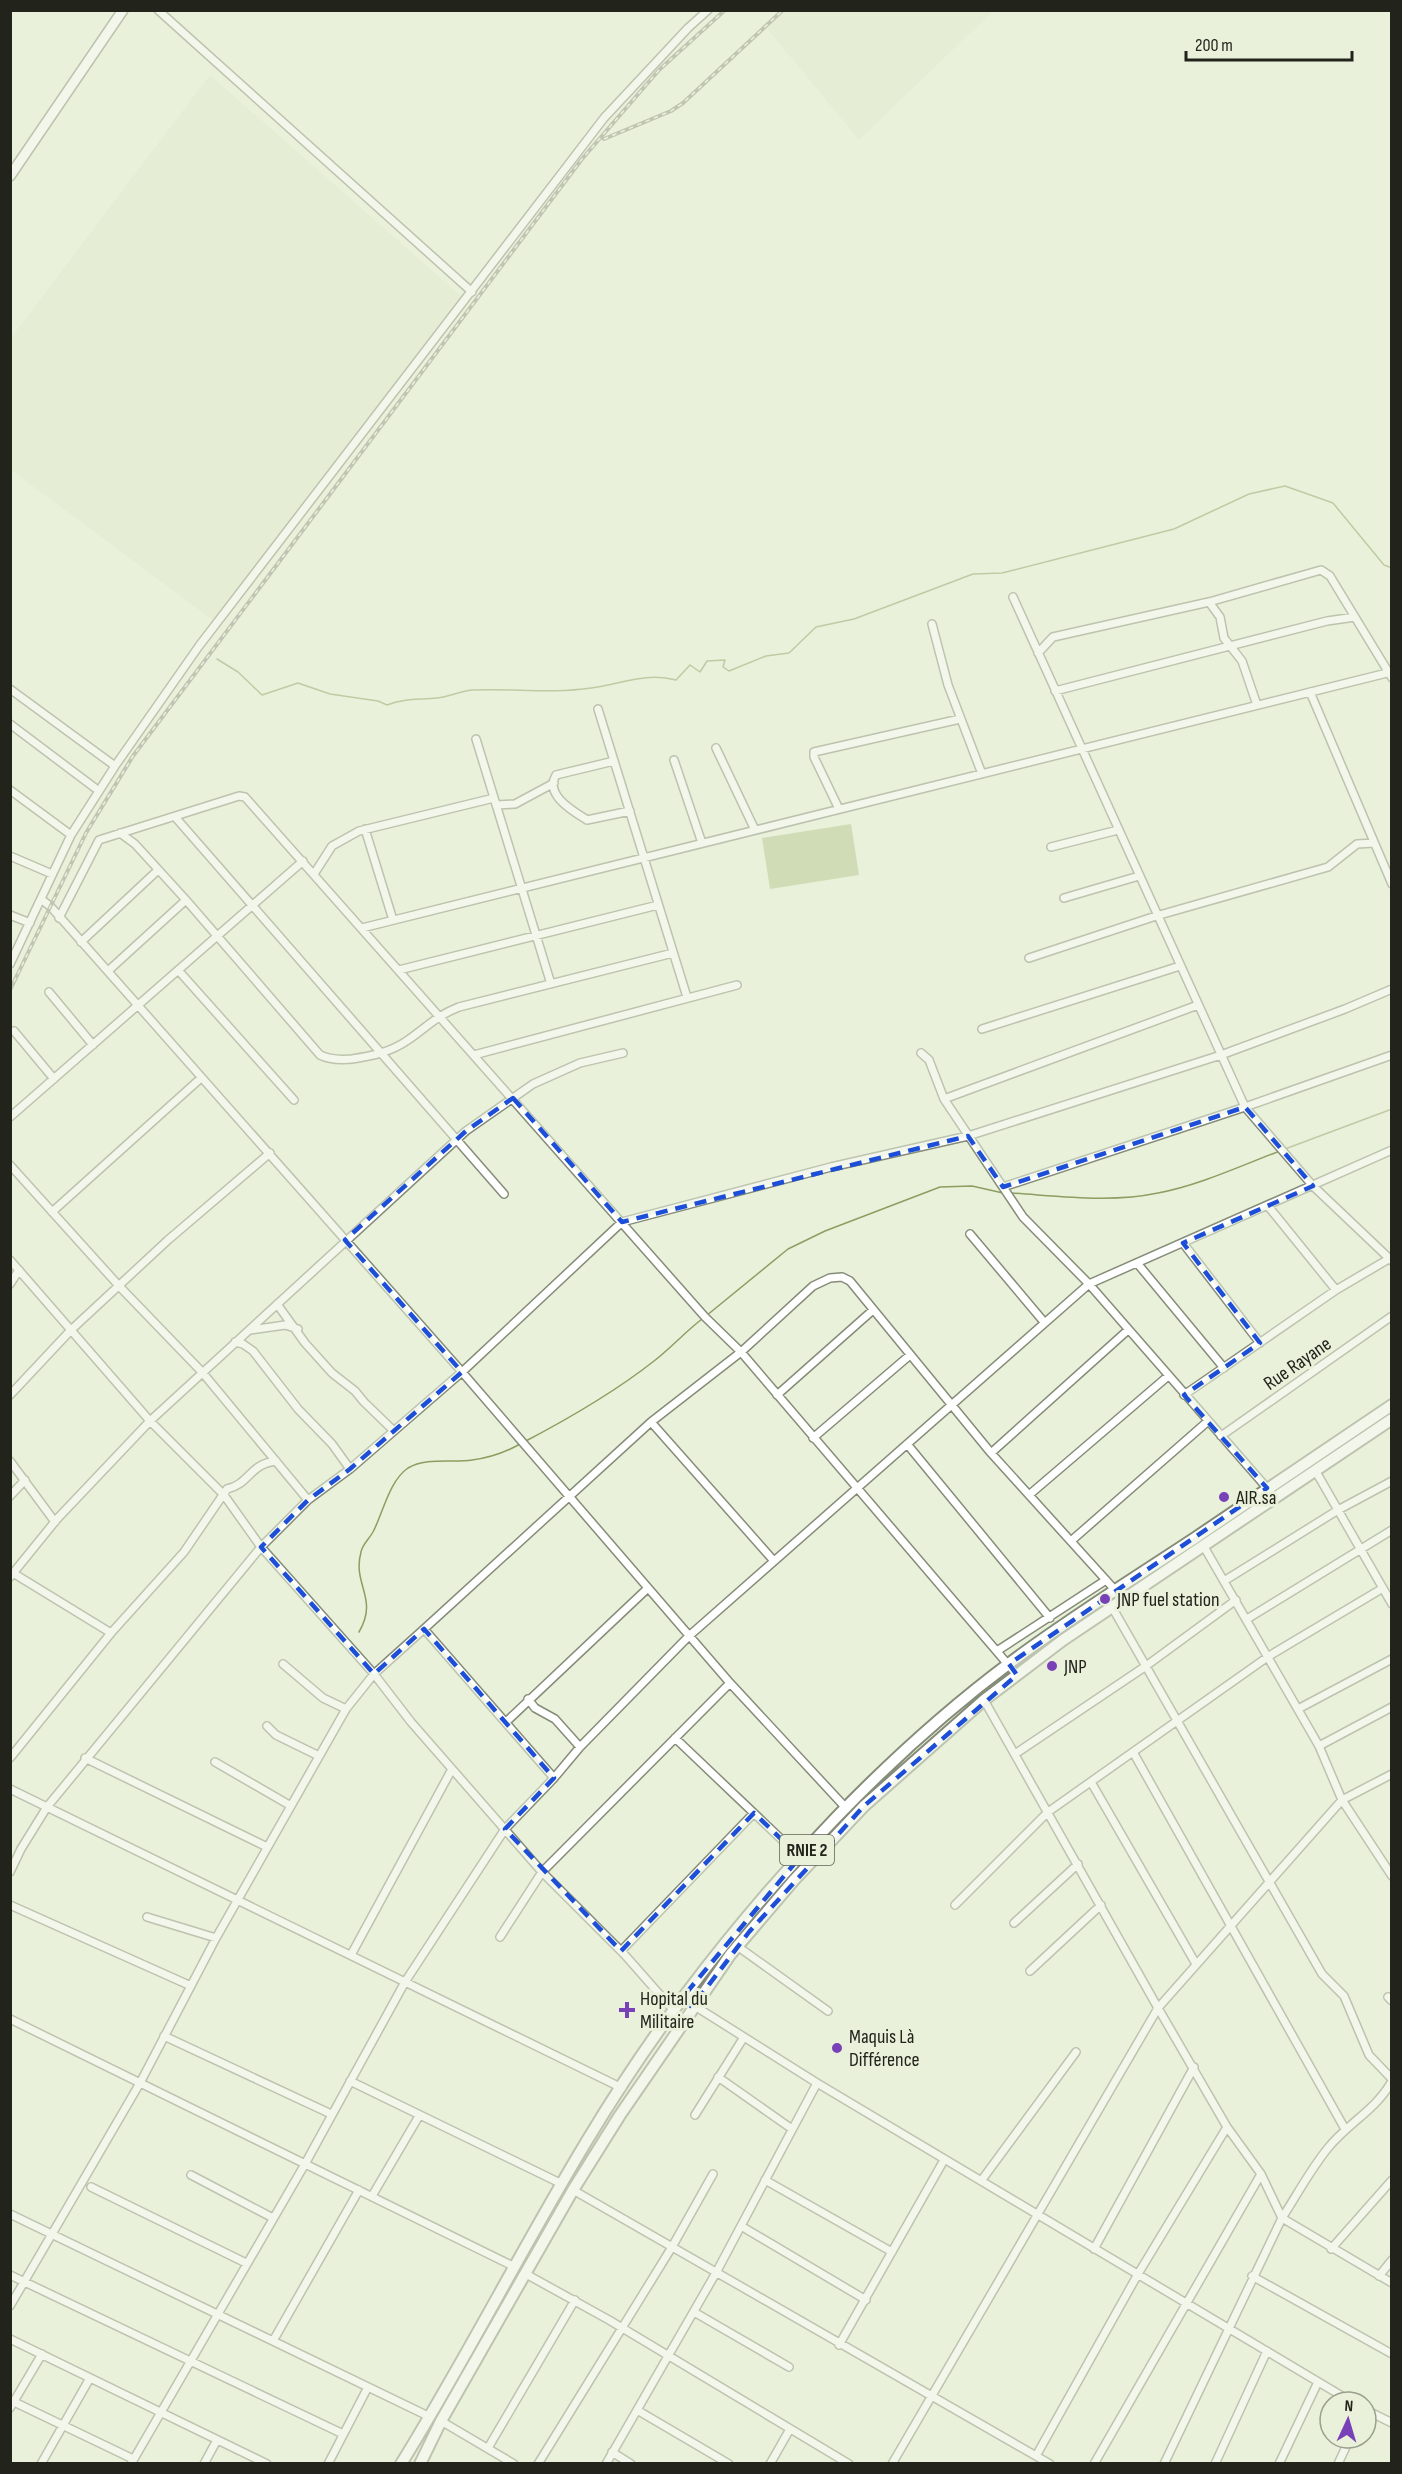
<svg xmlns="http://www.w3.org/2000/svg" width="1402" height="2474" font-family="'Sofia Sans Condensed',sans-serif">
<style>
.built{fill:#e0eacc}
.green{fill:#b2c38a}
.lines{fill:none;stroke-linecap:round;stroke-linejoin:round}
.stream{stroke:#8c9e61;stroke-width:1.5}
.street-casing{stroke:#858c78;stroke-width:10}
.secondary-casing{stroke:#858c78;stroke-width:12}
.primary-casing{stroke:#858c78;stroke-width:14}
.street{stroke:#fff;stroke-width:7}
.secondary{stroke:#fff;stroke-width:9}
.primary{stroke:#fff;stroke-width:10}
.rail-casing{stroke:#8d9182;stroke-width:4}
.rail{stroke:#eaf1db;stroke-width:1.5;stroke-dasharray:4.5;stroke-linecap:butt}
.marked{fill:none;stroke:#1d4ed8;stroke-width:4.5;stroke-dasharray:12 8;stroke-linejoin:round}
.poi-dot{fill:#7841b7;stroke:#eaf1db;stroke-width:2}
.labels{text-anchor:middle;stroke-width:6;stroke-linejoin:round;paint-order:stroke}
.shield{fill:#eaf1db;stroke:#5e6255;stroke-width:1.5}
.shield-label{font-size:18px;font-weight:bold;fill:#22241c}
.street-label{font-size:20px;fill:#22241c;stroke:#eaf1db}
.poi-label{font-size:20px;fill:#22241c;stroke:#eaf1db;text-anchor:start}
</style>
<rect width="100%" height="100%" fill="#eaf1db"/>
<path class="built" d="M784 10H993V11L859 140 766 27Z
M210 75 461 296 214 621 11 470 10 339Z"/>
<path class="green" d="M851 824 859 875 770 889 762 838Z"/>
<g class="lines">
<path class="stream" d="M217 659 238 672 262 695 298 683 330 694 378 701 387 705C404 698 419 700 437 698 449 697 460 691 472 690 512 688 551 694 591 688 621 684 646 672 676 680L690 665 700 672 707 661 725 660 723 667 729 671 766 656 789 653 816 627 854 619 973 574 1002 573 1174 529 1249 494 1285 486 1333 503 1384 565 1392 568
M1285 1149 1392 1109
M1011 1193C1059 1196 1111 1203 1158 1193 1200 1185 1240 1166 1280 1151
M706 1316 788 1249 825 1231 940 1187 972 1186 1003 1193
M524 1442C566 1420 616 1391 654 1361 671 1348 685 1332 702 1319
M359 1632C379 1598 352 1585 361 1552 362 1545 369 1539 373 1532 383 1513 389 1481 408 1468 426 1457 453 1463 472 1460 488 1458 506 1452 520 1444"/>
<defs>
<path id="street" d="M158 10 472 292
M1013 597 1245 1107 1313 1186 1392 1261
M1209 602 1220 617 1224 638 1242 661 1257 705
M932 624 948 685 982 774
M1038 653 1053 637 1209 602 1321 570 1330 576 1392 678
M10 689 115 766
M1055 691 1327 621 1355 617
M1310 692 1392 884
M598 709 687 997
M10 724 95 788
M476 739 551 984
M716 748 755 830
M674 760 702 843
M614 761 556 775C544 795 573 811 587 820L630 811
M10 790 71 835
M496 805 515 804 554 783
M839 809 814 757V752L960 719
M176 818 504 1194
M365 829 393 920
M120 833 135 844 186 900 320 1055C330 1060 341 1060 352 1059 372 1056 391 1052 408 1040 427 1027 436 1016 459 1007L673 953
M1051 847 1118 830
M10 856 52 874
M314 874 332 846 359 831 494 798
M1064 898 1139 876
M41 899 51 907 462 1372 730 1683 846 1808
M10 915 30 923
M59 918 99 840 239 796 245 797 705 1317 741 1352 1017 1675
M362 928 1387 673
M81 942 157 871
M1029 958 1156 916 1328 867 1357 844 1374 843
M10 964 71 835 115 766 199 646 604 118 688 28 708 10
M178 970 294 1100
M399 970 658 905
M108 971 186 900
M49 992 93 1045
M982 1029 1180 966
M14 1031 54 1079
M921 1053 929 1060 944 1099 1023 1217 1089 1284 1267 1488
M474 1055 737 985
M944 1099 1198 1005
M10 1117 303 861
M10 1165 120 1287 202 1372 308 1500
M1003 1187 1245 1107 1392 1055
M1268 1206 1336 1290
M52 1212 201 1078
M970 1234 1044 1322
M1183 1243 1260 1343
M10 1260 150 1421 224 1495 261 1547 374 1674 411 1722 542 1872 624 1954 683 2021
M1137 1263 1224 1368
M10 1284 19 1270
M277 1304 305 1343 332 1373 355 1391 364 1402 394 1431
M250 1330 285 1325 298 1329
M235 1342 243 1344 253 1351 298 1409 332 1444 350 1469
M10 1395 71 1330 168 1240 270 1153
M777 1395 873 1310
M1184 1395 1336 1290 1392 1257
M651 1422 774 1561
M1221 1436 1392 1316
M813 1438 910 1355
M907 1444 1050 1618
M991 1453 1128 1330
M10 1461 55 1522
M1315 1470 1392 1604
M1029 1495 1167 1377
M10 1496 25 1480
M1071 1541 1207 1422
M1203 1545 1319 1746 1342 1800 1392 1876
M13 1573 111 1633
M10 1577 57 1519 150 1421 466 1131 533 1084 580 1063 623 1053
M1224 1581 1338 1510 1392 1481
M1112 1607 1322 1974 1344 1996 1369 2055 1392 2079
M1247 1619 1392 1530
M424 1629 651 1422 741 1352 813 1286 830 1278 842 1277 850 1281 991 1453 1115 1590
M997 1651 1106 1580
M283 1664 323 1698 346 1709
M528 1699 535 1708 555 1719 580 1747
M984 1700 1158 2008 1227 2127 1261 2174 1282 2218 1164 2464
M1298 1709 1392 1659
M506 1722 648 1588
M267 1726 276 1735 319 1756
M675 1738 800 1857
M1319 1746 1392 1707
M1133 1752 1345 2129
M1015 1754 1146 1666 1236 1600
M10 1758 111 1633 184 1552 227 1489C250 1484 249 1464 276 1461
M85 1758 267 1847
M215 1762 291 1806
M1091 1782 1196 1964
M10 1789 622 2088
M10 1872 21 1849 47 1807 261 1547 308 1500 350 1469 462 1372 622 1222 831 1167 968 1136 1221 1055 1345 1009 1392 989
M10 1905 191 1986
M955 1905 1048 1812 1269 1656 1383 1588
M147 1917 216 1938
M1014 1923 1078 1864
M500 1937 542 1872 730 1683
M737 1946 828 2011
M621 1951 754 1813
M351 1955 452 1769
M1030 1971 1101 1905
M1388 1997 1392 2001
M682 1998 817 2083 1352 2402
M10 2019 515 2267
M164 2036 331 2114
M718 2077 792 2129
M350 2081 562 2184
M1392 2081C1376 2110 1348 2123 1328 2148 1310 2170 1297 2195 1282 2218L1392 2283
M695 2115 744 2037
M191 2175 273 2218
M765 2180 892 2252
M981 2181 1076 2052
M91 2187 246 2263
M573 2190 1050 2464
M372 2196 419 2116
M10 2214 428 2416
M741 2226 866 2300
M1094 2249 1194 2067
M1331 2249 1392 2180
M526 2274 609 2320 849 2464
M10 2275 343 2434
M1252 2276 1392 2354
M1379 2276 1392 2260
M10 2306 140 2083 216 1938 346 1709 374 1674 424 1629 554 1778
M694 2312 789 2367
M10 2339 267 2464
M273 2341 359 2190
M839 2345 944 2160
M10 2400 133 2459
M10 2408 42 2354
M637 2410 729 2464
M1366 2410 1392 2423
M441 2421 514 2464
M488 2448 575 2300
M612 2452 631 2464
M1036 2456 1138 2274 1227 2127
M41 2464 90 2378
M131 2464 305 2164 405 1982 505 1829 554 1778 580 1747 689 1636 1089 1284 1392 1150
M204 2464 217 2440
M328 2464 368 2387
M538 2464 672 2247 713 2174
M606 2464 717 2271 817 2083
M770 2464 790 2429
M892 2464 1158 2008 1342 1800 1392 1774
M1094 2464 1261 2174
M1215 2464 1267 2351
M1279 2464 1318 2382
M1338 2464 1350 2438"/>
<path id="secondary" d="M10 176 123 10"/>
<path id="primary" d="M401 2464C497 2309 574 2140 685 1995 776 1874 889 1753 1011 1662 1070 1618 1133 1579 1195 1538 1261 1494 1326 1449 1392 1405
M420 2464 441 2421 573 2190 620 2115 730 1955 794 1880 864 1806 984 1700 1063 1640 1392 1419"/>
</defs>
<use href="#street" class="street-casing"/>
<use href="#secondary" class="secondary-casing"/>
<use href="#primary" class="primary-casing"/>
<use href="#street" class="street"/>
<use href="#secondary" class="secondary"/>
<use href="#primary" class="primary"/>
<defs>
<path id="rail" d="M604 139 671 111 683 103 783 10
M10 990 86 833 133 756 582 159 659 70 725 10"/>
</defs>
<use href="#rail" class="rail-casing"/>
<use href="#rail" class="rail"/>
</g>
<path d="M0 0H1402V2474H0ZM513 1098 622 1222 968 1136 1003 1187 1245 1107 1313 1186 1183 1243 1260 1343 1184 1395 1267 1488 1009 1664 1017 1675 864 1806 749 1932 692 2007 682 1998 800 1857 754 1813 621 1951 505 1829 554 1778 424 1629 374 1674 261 1547 308 1500 350 1469 462 1372 345 1240 466 1131Z" fill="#eaf1db" fill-opacity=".55" fill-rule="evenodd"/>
<path class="marked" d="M513 1098 622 1222 968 1136 1003 1187 1245 1107 1313 1186 1183 1243 1260 1343 1184 1395 1267 1488 1009 1664 1017 1675 864 1806 749 1932 692 2007 682 1998 800 1857 754 1813 621 1951 505 1829 554 1778 424 1629 374 1674 261 1547 308 1500 350 1469 462 1372 345 1240 466 1131Z"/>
<g class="poi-dot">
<circle cx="1224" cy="1497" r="6"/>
<circle cx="1105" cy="1599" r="6"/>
<circle cx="1052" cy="1666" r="6"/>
<path d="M624 2001h6v6h6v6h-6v6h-6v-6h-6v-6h6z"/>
<circle cx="837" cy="2048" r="6"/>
</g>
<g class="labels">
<rect class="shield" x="780" y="1835" width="54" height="30" rx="4.5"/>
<g class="shield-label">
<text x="807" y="1856">RNIE 2</text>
</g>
<g class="street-label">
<text transform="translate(1297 1363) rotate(-35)" y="7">Rue Rayane</text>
</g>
<g class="poi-label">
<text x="1236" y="1504">AIR.sa</text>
<text x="1117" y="1606">JNP fuel station</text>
<text x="1064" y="1673">JNP</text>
<text x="640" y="2005">Hopital du<tspan x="640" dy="23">Militaire</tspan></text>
<text x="849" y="2043">Maquis Là<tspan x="849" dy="23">Différence</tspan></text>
</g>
</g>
<rect width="1402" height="2474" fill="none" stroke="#22241c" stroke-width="24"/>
<g transform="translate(1348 2420) rotate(4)"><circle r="28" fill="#eaf1db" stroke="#9a9f8f" stroke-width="1.5"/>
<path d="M0-4.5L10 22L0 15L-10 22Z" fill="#7841b7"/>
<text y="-9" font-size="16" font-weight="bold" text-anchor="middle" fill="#22241c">N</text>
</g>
<path d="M1186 51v9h166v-9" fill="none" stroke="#22241c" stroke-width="3"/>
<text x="1195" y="51" font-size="18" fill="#22241c" stroke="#eaf1db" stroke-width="4.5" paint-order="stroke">200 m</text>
</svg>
